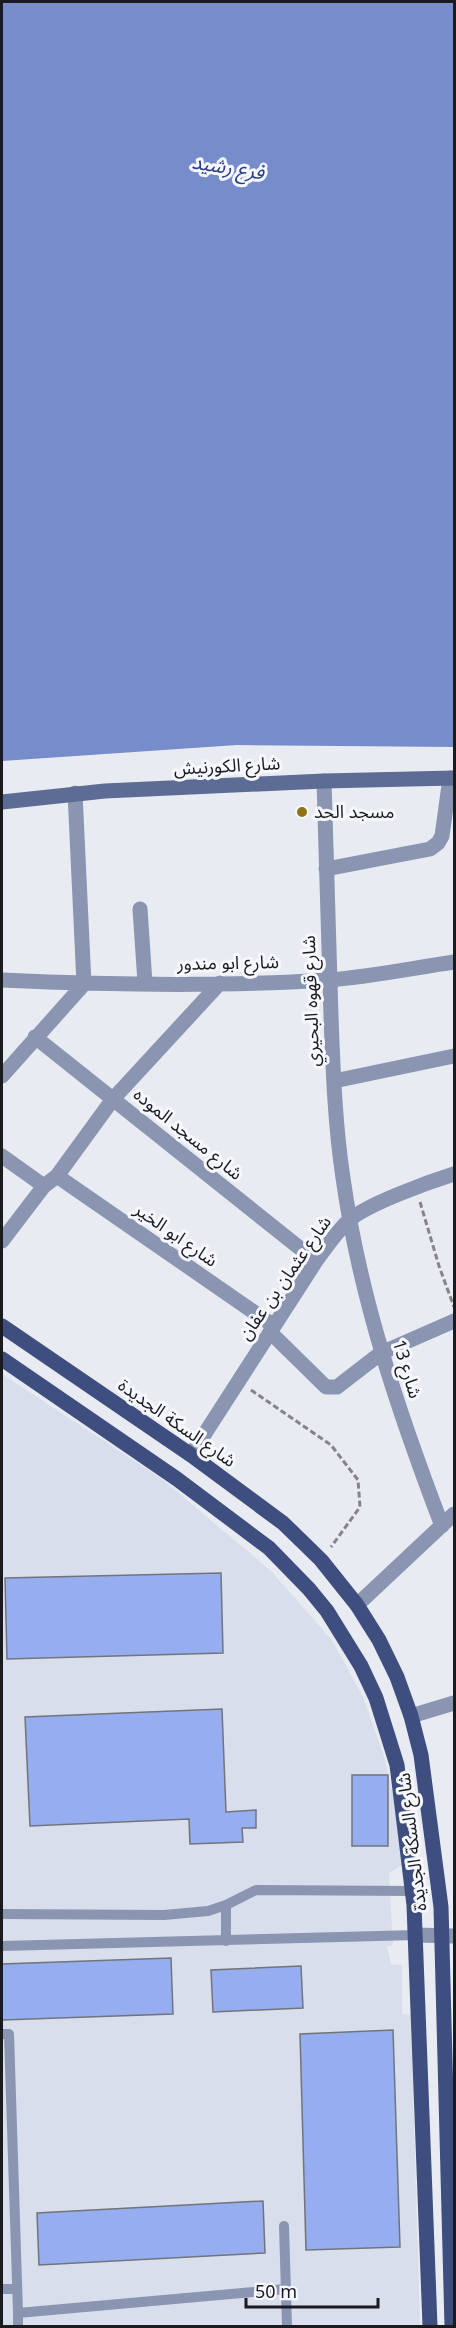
<svg xmlns="http://www.w3.org/2000/svg" width="456" height="2328" font-family="Georgia,'Noto Sans Arabic',serif">
<style>
.built{fill:#d9deec}
.water{fill:#768ccb}
.building{fill:#96aef0;stroke:#71747a;stroke-width:1.5}
.lines{fill:none;stroke-linecap:round;stroke-linejoin:round}
.path{stroke:#83858a;stroke-width:3;stroke-dasharray:6 3;stroke-linecap:butt}
.service{stroke:#8a95b2;stroke-width:10}
.minor{stroke:#8a95b2;stroke-width:15}
.secondary{stroke:#5d6c94;stroke-width:15}
.primary{stroke:#3d4e7f;stroke-width:15}
.poi-dot{fill:#917218;stroke:#f6f8fe;stroke-width:2}
.labels{text-anchor:middle;stroke-width:6;stroke-linejoin:round;paint-order:stroke}
.street-label{font-size:18px;fill:#1a1b1e;stroke:#f6f8fe}
.poi-label{font-size:18px;fill:#1a1b1e;stroke:#f6f8fe;text-anchor:start}
.water-label{font-size:20px;font-style:italic;fill:#283c88;stroke:#f6f8fe}
</style>
<rect width="100%" height="100%" fill="#e8ebf2"/>
<path class="built" d="M2 1374 162 1479 271 1571 332 1640 363 1697 384 1756 396 1807 402 1865 389 1873 393 1945 387 1946 391 1964 402 1965V2014L411 2015 420 2326H2Z"/>
<path class="water" d="M2 2H454V747L237 745 2 761Z"/>
<path class="building" d="M221 1573 223 1653 7 1659 5 1578Z
M222 1709 226 1812 256 1810V1828H242L243 1842 190 1844 189 1819 30 1826 25 1717Z
M352 1775H388V1846H352Z
M171 1958 173 2014 2 2020V1964Z
M301 1966 303 2008 213 2012 211 1970Z
M393 2030 400 2247 306 2250 300 2034Z
M263 2201 265 2253 39 2265 37 2213Z"/>
<g class="lines">
<path class="path" d="M420 1202 439 1266 454 1307
M251 1390 331 1445 358 1480 360 1507 331 1547"/>
<path class="service" d="M2 1914 164 1915 208 1911 226 1905 256 1890 413 1891
M226 1941V1905
M2 1946 416 1935
M2 2034H9L18 2313 286 2289
M284 2226 287 2326
M2 2289H17
M18 2313V2326"/>
<path class="minor" d="M324 781C326 859 328 937 331 1016 333 1070 335 1125 343 1178 360 1299 399 1413 442 1526
M326 869 430 849 438 843 442 836 450 778
M140 909 145 983
M2 980C110 985 219 987 327 980 370 977 412 968 454 962
M35 1037 316 1261
M2 1076 84 984 75 793
M334 1081 454 1056
M2 1156 44 1186
M57 1176 274 1326
M2 1241 44 1186 57 1176 113 1099 220 983
M270 1332 326 1387H337L381 1353 454 1321
M191 1455 316 1261C326 1247 336 1233 348 1221 367 1204 429 1182 454 1174
M357 1605 454 1514
M411 1716 454 1703
M416 1935 454 1936"/>
<path class="secondary" d="M2 802 105 791 324 781 454 778"/>
<path class="primary" d="M2 1326 191 1455 283 1523 321 1560 357 1605 379 1640 397 1677 411 1716 421 1755 441 1907 452 2326
M2 1359 177 1479 269 1548 309 1589 327 1611 361 1666 376 1698 397 1765 414 1905 430 2326"/>
</g>
<circle class="poi-dot" cx="302" cy="812" r="6"/>
<g class="labels">
<g class="street-label">
<text transform="translate(227 766) rotate(-3)" y="6">شارع الكورنيش</text>
<text transform="translate(228 963) rotate(-1)" y="6">شارع ابو مندور</text>
<text transform="translate(311 1001) rotate(-92)" y="6">شارع قهوه البحيري</text>
<text transform="translate(188 1134) rotate(39)" y="6">شارع مسجد الموده</text>
<text transform="translate(176 1235) rotate(35)" y="6">شارع ابو الخير</text>
<text transform="translate(285 1278) rotate(-55)" y="6">شارع عثمان بن عفان</text>
<text transform="translate(407 1369) rotate(73)" y="6">شارع 13</text>
<text transform="translate(177 1423) rotate(35)" y="6">شارع السكة الجديدة</text>
<text transform="translate(412 1842) rotate(-97)" y="6">شارع السكة الجديدة</text>
</g>
<g class="poi-label">
<text x="314" y="818">مسجد الحد</text>
</g>
<g class="water-label">
<text transform="translate(228 167) rotate(9)" y="7">فرع رشيد</text>
</g>
</g>
<rect width="456" height="2328" fill="none" stroke="#1a1b1e" stroke-width="6"/>
<path d="M246 2298v9h132v-9" fill="none" stroke="#1a1b1e" stroke-width="3"/>
<text x="255" y="2298" font-size="18" fill="#1a1b1e" stroke="#f6f8fe" stroke-width="4.5" paint-order="stroke">50 m</text>
</svg>
